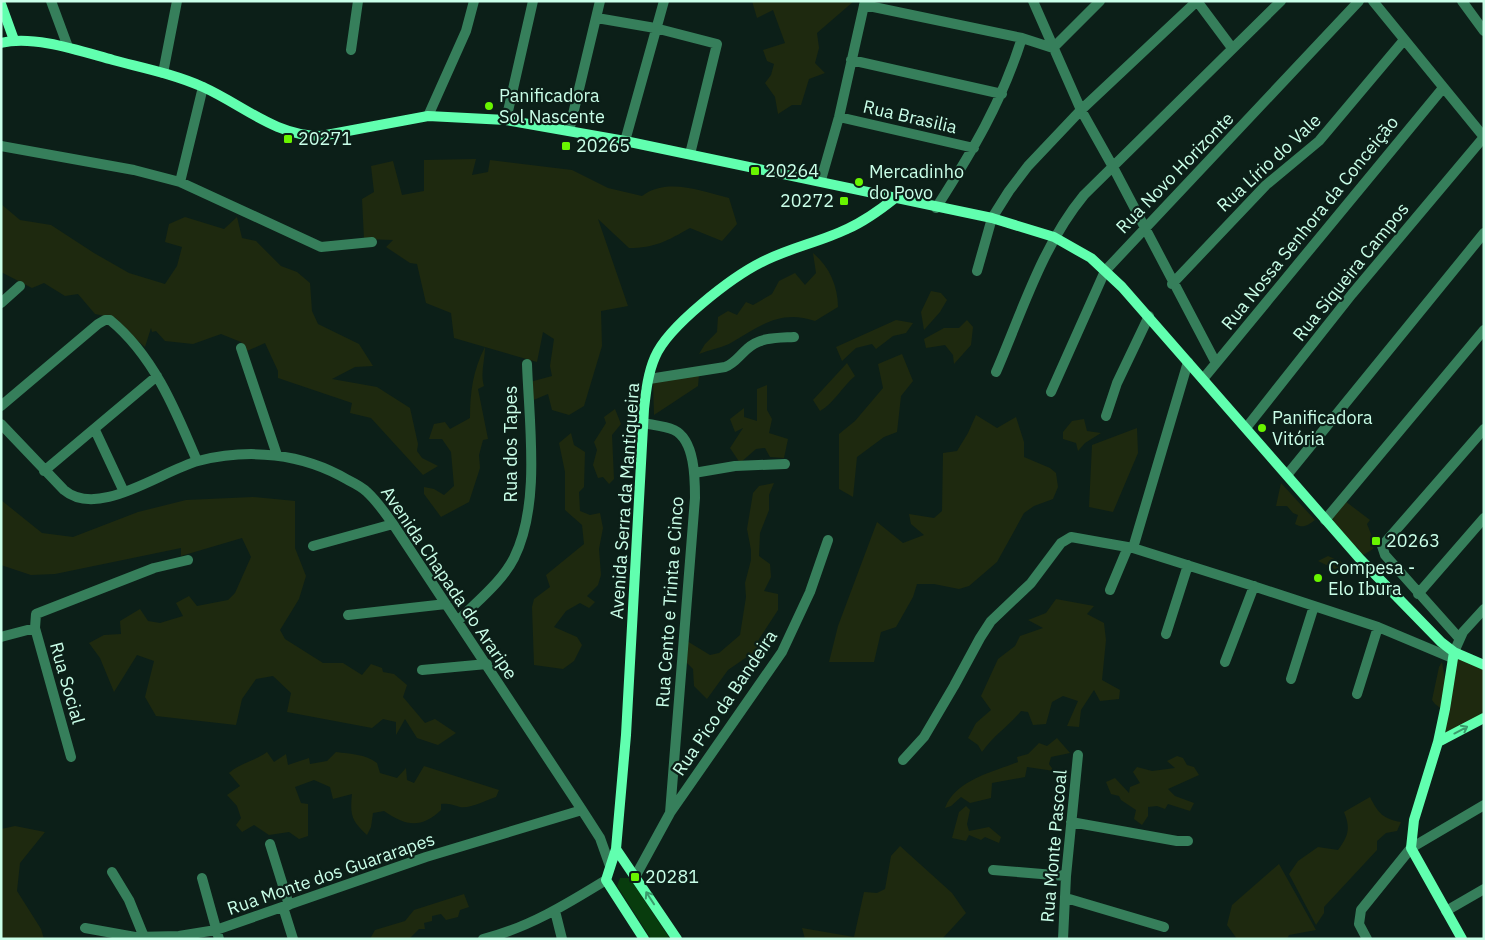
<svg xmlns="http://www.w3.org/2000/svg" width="1485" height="940" font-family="'IBM Plex Sans',sans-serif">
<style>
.green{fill:#1e290f}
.water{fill:#083c0d}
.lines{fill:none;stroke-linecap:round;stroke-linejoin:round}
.street{stroke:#367f5b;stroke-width:10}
.secondary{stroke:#61ffaf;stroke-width:10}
.oneway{stroke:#3b9a6b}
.poi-dot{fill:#69f500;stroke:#0c1f18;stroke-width:2}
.labels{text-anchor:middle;stroke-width:4.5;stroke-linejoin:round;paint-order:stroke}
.poi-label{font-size:18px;fill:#caffe9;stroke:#0c1f18;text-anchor:start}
.street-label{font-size:18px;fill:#caffe9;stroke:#0c1f18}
</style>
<rect width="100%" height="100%" fill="#0c1f18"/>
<path class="green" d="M752 1H854L817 33 819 48 815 63 825 73 809 79 801 105H792L778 114 775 97 765 83 771 75 774 64 767 61 763 50 785 43 773 10 757 18Z
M476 159 472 175 488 172 490 160 572 170 608 188 642 196C666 177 702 191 729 198L737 224 722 241 690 228C667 241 655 248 629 248L598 219 628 306 601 311 602 346 584 406 569 415 552 410 548 394 531 401 530 382 552 376 550 366 554 339 543 332 537 362 485 347C485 361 480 373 484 386L478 389 488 439 483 440 479 455 480 468 469 502 441 517 424 494V487L434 489 444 495 454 486 451 452 442 439H429L434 424 445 422 450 429 470 418C470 392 473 370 485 347L454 338 451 313 426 303 417 264 410 263 386 247 393 240 364 239 362 199 374 192 371 166 393 161 402 195 424 191V160Z
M1 204 20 220 51 225 94 253 129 273 165 284 177 266 182 247 165 242 169 224 185 217 224 229 237 217 242 238 256 241 281 266 297 272 310 283 312 311 318 324 359 344 373 366 355 367 332 379 377 387 410 408 418 444 417 451 422 458 438 466 423 475 371 418 350 413 352 403 278 378V371L265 343 247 351 241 342 221 334 193 344 165 341 156 331 152 332 151 328 145 347 110 317 95 314 78 294 65 296 44 283 32 288 1 272Z
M813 253C829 266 838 286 838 307L815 321C779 309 759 327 729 344 720 348 709 350 699 354L705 344 717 332 718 317 728 311 737 315 746 302 753 305 772 294 779 281 795 273 805 285 816 273Z
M931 291 941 293 947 300 940 312 924 330 921 312Z
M896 320 913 323 906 333 893 336 876 349 872 344 856 348 842 361 836 347Z
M967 320 973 327 971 345 954 364 953 355 945 345 926 348 924 339 944 328H959Z
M902 354 913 381 901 396 897 432 884 437 857 457 853 497 839 489V434L855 421 883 388 878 364Z
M847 363 855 376C842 387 834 403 820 411L813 400Z
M699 375 698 386 654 415 653 382Z
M767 385V410L772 419 769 433 788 439 784 458 770 457 765 448 756 449 740 463 730 448 743 428 735 432 730 419 744 408V417L757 421V389Z
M615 409 621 424 612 435 614 479 609 484 603 477 598 478 593 465 597 450 594 442 606 423 604 417Z
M976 415 997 428 1016 417 1024 442V457L1050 468 1056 473 1058 487 1053 499 1034 506 1024 513 997 562 969 586 959 589 934 584H917L913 597 896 627 881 632 874 662H829L838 626 877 522 903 543 924 535 911 524 909 514 934 518 942 511 943 453 957 451 968 433Z
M1084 419 1087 431 1101 433 1085 443 1078 451 1076 443 1063 439V432L1072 421Z
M1137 428 1138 453 1113 512 1089 507 1092 445Z
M571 433 574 445 585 452 584 487 579 492 580 511 590 515 600 513 603 528 599 549 601 575 598 585 587 596 595 602 589 608 580 603 566 611 554 627 577 637 582 645 574 661 563 669 534 665 532 607 534 599 550 587 546 575 584 544 582 525 565 510V472L559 443Z
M774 483 769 495V510L760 533 759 556 770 564 771 577 764 591 778 594V610L759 639 757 650 728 670 707 699 694 686 693 669 685 661 687 641 710 655 719 653 740 635 746 597 745 583 751 560V550L747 529 753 493 759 486Z
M1281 483 1315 520C1308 525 1303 529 1295 524L1298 515 1293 513 1287 506H1276Z
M253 497 295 501V548L306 576 299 599 280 630 285 639 323 663H343L362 675 371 664 382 668 383 672 394 674 407 685 403 697 425 723 435 719 456 733 438 745 417 738 405 719 396 735V722L383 719 372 728 287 712 291 693 273 676 256 679 242 699 236 725 156 716 145 697 154 661 137 655 114 692 100 658 89 643 104 635 121 634 120 621 140 609 148 621 160 623 183 616 176 603 189 596 197 606 228 600 235 593 251 557 242 538 181 556V548L55 574 31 575 1 565V500L42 533 73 537 138 512 186 500Z
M1345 501 1370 520 1367 524 1375 544 1373 549 1360 557 1357 553 1359 549 1356 546 1354 547 1331 518Z
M1328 556 1351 566 1343 573 1318 561Z
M1056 599 1094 606 1087 614 1104 623 1106 640 1102 680 1120 690 1119 699 1100 701 1094 690 1081 710 1079 727 1067 726 1078 701 1063 696 1052 702 1046 724 1033 725 1028 712 1021 711C1009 726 993 736 982 752L978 745 968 738 976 723 991 710 981 696 998 659 1015 646 1020 636 1043 628 1028 620 1046 613Z
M1452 658 1484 663V717L1442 737Z
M1442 662 1445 680 1443 710 1435 704 1432 700 1439 667Z
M1057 738 1070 753 1051 757 1049 764 1054 771 1027 767 1025 777 992 783 991 798 970 803 961 797 951 806 945 808C955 780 993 772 1018 762L1017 757 1028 754 1039 743 1047 746Z
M267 752 274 762 286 754 288 765 309 758 310 764 327 761 336 752C351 754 365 754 377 763L380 773 397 778 406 768 407 780 414 783 424 766 499 790 496 797C486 800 470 809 460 807 453 805 449 803 441 804V810C421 829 406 826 384 811L373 813 371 827 367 835C351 820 350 815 352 794L333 799 330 787 314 780 295 787 301 803 308 804V836L299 839 289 832 269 835 254 825 242 832 236 825 241 818 237 806 227 795 240 786 229 773C240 763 255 761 267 752Z
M1177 756 1183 758 1187 765 1194 767 1199 775 1168 789 1175 796 1194 803 1190 811 1168 804 1165 809 1157 806 1148 807V816L1142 825 1134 819 1136 810 1121 800 1119 796 1111 794 1106 782 1115 778 1129 793 1130 787 1140 783 1133 772 1137 767 1152 771 1175 768 1167 761Z
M1370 797C1378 813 1383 819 1401 822L1397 831 1386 833 1377 841V850L1324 907V913L1316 925 1289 874 1298 861 1318 847 1338 850C1348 836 1351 829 1344 812Z
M966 806 970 810 967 824 969 831 989 827 1001 837 999 843 985 837 981 840 969 835 966 841 952 838 959 812Z
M15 826 45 832 20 863 17 891 41 929 44 939H1V829Z
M900 846 952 893 966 913 942 939H805L802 928 854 937 864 892 877 893 885 889 891 856Z
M1279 864 1316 930 1289 935 1287 939H1237L1227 925 1232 905Z
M464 894 469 907 460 910 458 917 446 920 441 914 432 916V921L424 923 425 929H419L409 939H370L375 930 405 921 414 910Z"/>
<path class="water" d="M620 878H630L670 939H651L617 886Z"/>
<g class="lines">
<path class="street" d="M51 1 68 47
M1033 1 1081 110 1113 167 1216 363
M1197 1 1232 48
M1373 1 1484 137
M1462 1 1484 31
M864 5 1022 38 1053 48 1100 1
M597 18 655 28 717 44 690 154
M351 50 358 1
M851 60 1002 94
M163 73 177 1
M428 116 466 31 474 1
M839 117 974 148
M506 120 533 1
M569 131 600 1
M625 141 664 1
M1 146 134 170 180 182 321 247 372 242
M821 180 839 117 865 1
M180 182 203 87
M936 208C973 150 1001 104 1022 38
M977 271 992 218 1009 191 1028 166 1081 110 1197 1
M1172 284 1266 185 1319 141 1404 40
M1 303 20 286
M241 348 277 455
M996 372C1022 312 1042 246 1084 195L1281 1
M649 379 725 367C734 364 739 356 747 349 760 337 777 338 794 337
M1203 379 1443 88
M1051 392 1105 271 1359 1
M1 406 98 324 105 320H110C154 356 176 411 197 461
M1106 416 1117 383 1149 316
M643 423C653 425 665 426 674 430 695 440 695 479 695 498L670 813
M1 424 64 490C98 519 161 471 198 461 249 448 302 453 348 480 354 483 362 487 367 492 377 501 385 513 393 524L582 810 600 838 610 866
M1246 428 1352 294 1484 137
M95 430 124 492
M44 471 157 376
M694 473 735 466 785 464
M1287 475 1484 233
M1325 520 1484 330
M313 546 393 524
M1133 548 1188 362
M1110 590 1128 547
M1418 594 1484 518
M348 615 446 604
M458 621C476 602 502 582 514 558 541 504 529 423 527 364
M1166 634 1188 565
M1 637 35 628
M1459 638 1385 555 1382 546 1484 429
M1454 652 1463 632 1484 609
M1225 662 1254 586
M422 670 487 664
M1291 679 1314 606
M1357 694 1378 627
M71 757 35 628 36 614 154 568 188 560
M903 760 924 737 954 686 980 638 991 621 1031 583 1061 543 1071 537 1133 548 1247 584 1378 627 1452 658
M1071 822 1177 841H1188
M270 844 289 905
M993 870 1066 876
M112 872 129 900 144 937
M635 877 670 813 782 652 810 592 828 540
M202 878 219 939
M1066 898 1164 927
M283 907 293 939
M555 911 562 939
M1446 911 1484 889
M85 928 135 937 179 936 216 930 426 857 582 810
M483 939C528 928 567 904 606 880
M1063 939 1066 876 1078 755
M1367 939 1359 924 1361 910 1411 848 1484 805"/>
<path class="secondary" d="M1 4 14 40
M1 43C34 35 80 51 113 60 143 68 174 74 203 87 243 105 275 136 321 136L428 116 506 120 625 141 992 218 1054 237 1091 258 1122 287 1360 559 1441 642 1454 652 1484 665
M1454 652 1445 709 1438 742 1414 820 1411 848 1462 939
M1438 742 1484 718
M616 849 677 939
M644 939 606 880 616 849 626 735 644 409C646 391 648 373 655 357 668 326 732 277 762 262 789 248 820 242 847 229 865 221 880 210 895 198"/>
</g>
<defs><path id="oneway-shaft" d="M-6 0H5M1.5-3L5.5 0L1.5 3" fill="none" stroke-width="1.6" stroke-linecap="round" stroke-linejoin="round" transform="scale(1.25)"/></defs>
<g class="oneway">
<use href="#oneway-shaft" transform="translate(1461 730) rotate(-28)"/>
<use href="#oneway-shaft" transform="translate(650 898) rotate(-123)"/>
</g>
<g class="poi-dot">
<circle cx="489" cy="106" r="5"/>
<rect x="283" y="134" width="10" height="10" rx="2.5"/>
<rect x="561" y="141" width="10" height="10" rx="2.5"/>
<rect x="750" y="166" width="10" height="10" rx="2.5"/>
<circle cx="859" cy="182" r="5"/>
<rect x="839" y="196" width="10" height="10" rx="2.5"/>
<circle cx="1262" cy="428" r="5"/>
<rect x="1371" y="536" width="10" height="10" rx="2.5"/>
<circle cx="1318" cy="578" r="5"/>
<rect x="630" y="872" width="10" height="10" rx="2.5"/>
</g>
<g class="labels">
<g class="poi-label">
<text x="499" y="102">Panificadora<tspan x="499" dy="21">Sol Nascente</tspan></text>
<text x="298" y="145">20271</text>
<text x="576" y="152">20265</text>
<text x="765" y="177">20264</text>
<text x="869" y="178">Mercadinho<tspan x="869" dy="21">do Povo</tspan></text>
<text x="834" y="207" text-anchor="end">20272</text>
<text x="1272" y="424">Panificadora<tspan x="1272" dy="21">Vitória</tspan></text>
<text x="1386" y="547">20263</text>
<text x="1328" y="574">Compesa -<tspan x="1328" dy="21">Elo Ibura</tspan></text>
<text x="645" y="883">20281</text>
</g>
<g class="street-label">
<text transform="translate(910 117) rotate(13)" y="6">Rua Brasilia</text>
<text transform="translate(1269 163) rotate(-43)" y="6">Rua Lírio do Vale</text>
<text transform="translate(1175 173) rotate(-46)" y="6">Rua Novo Horizonte</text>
<text transform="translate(1310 223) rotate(-51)" y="6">Rua Nossa Senhora da Conceição</text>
<text transform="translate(1351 272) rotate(-51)" y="6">Rua Siqueira Campos</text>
<text transform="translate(511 444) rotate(-90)" y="6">Rua dos Tapes</text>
<text transform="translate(625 501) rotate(-86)" y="6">Avenida Serra da Mantiqueira</text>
<text transform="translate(449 583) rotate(56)" y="6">Avenida Chapada do Araripe</text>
<text transform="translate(670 602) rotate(-86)" y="6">Rua Cento e Trinta e Cinco</text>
<text transform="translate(67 683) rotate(74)" y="6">Rua Social</text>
<text transform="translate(725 703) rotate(-56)" y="6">Rua Pico da Bandeira</text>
<text transform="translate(1054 846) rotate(-85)" y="6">Rua Monte Pascoal</text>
<text transform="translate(331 874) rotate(-19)" y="6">Rua Monte dos Guararapes</text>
</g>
</g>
<rect width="1485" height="940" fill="none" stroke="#caffe9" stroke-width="5"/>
</svg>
